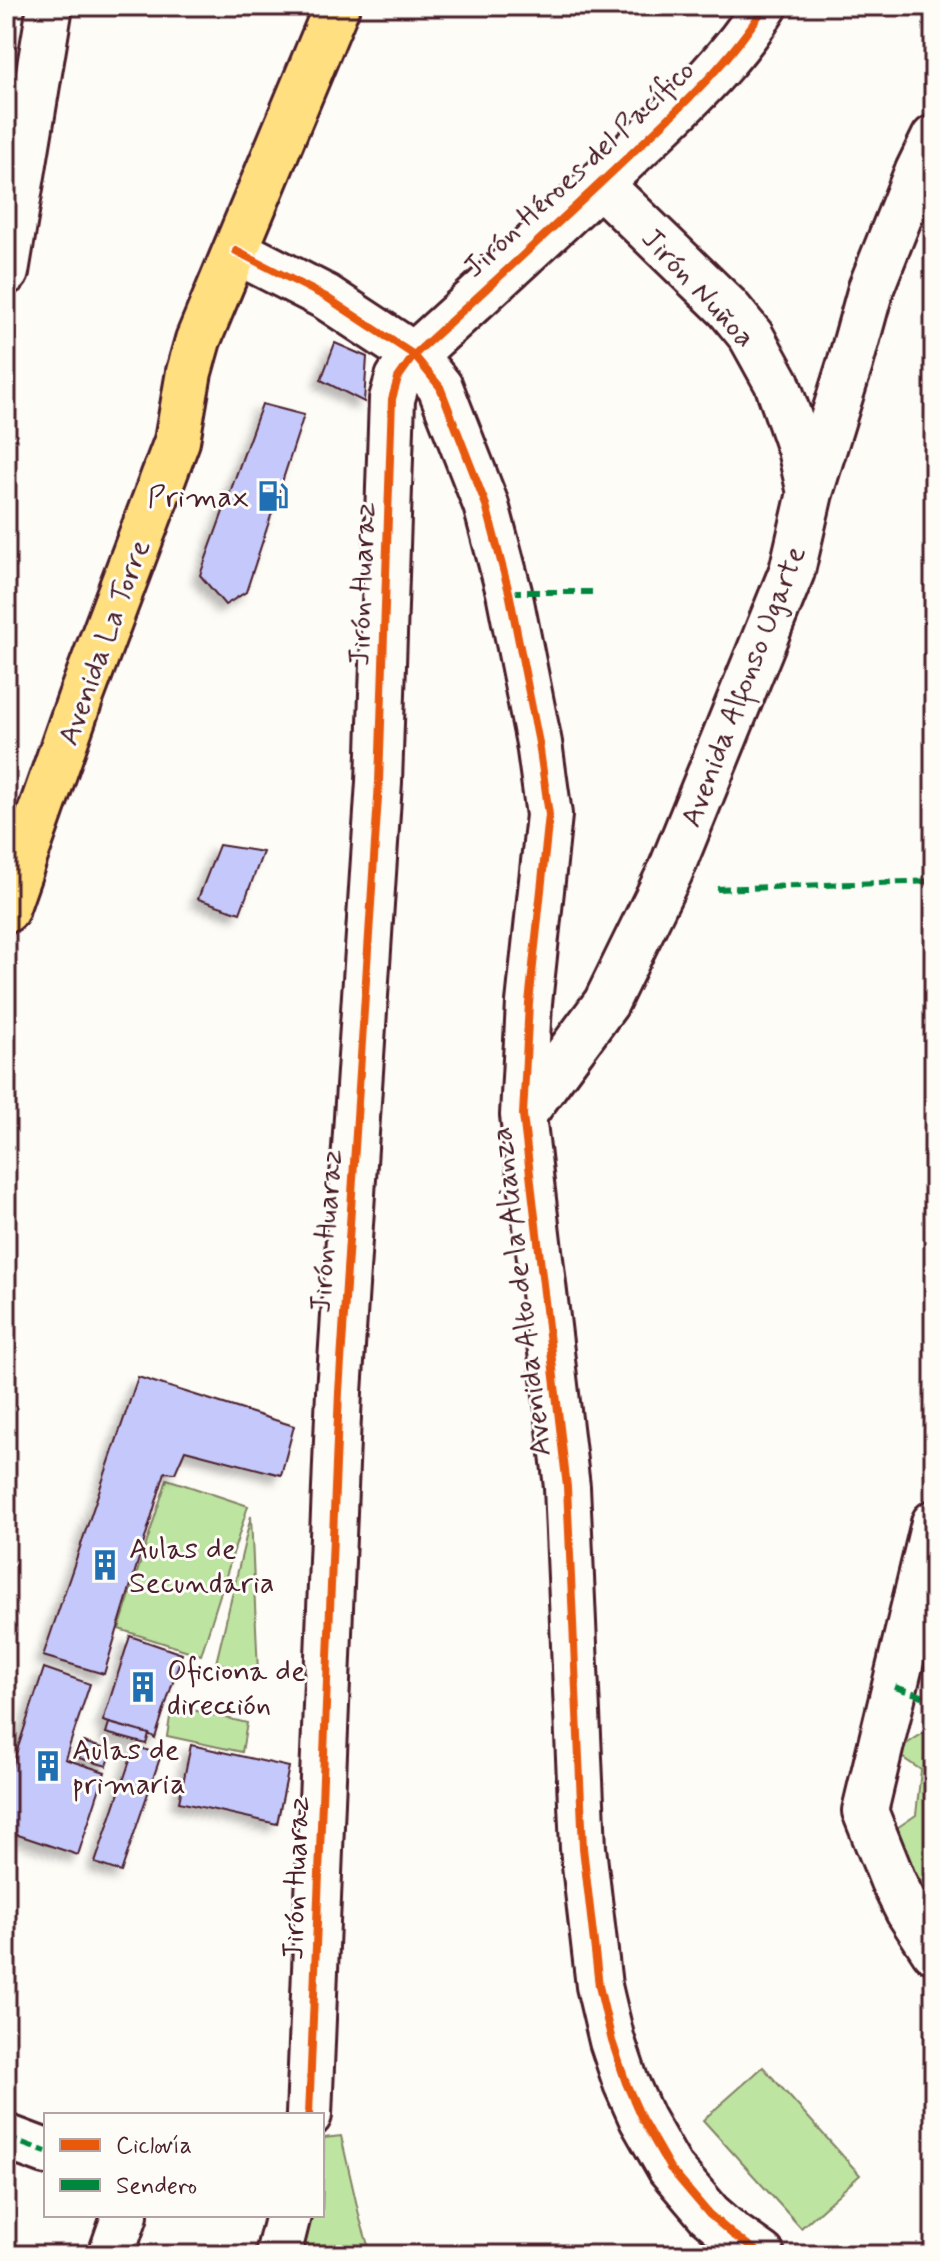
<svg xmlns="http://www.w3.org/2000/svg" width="940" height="2261" font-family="Mynerve,sans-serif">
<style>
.green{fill:#bde5a1;stroke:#848266;stroke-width:2}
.building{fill:#c5c8fa;stroke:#4a1f2b;stroke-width:2;filter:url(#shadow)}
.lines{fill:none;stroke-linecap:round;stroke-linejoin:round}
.minor-casing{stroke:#4a1f2b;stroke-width:50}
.major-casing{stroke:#4a1f2b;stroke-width:50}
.minor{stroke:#fdfcf7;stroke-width:44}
.major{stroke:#ffdf80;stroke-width:44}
.quiet{stroke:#00873e;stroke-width:6;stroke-dasharray:12 6;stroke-linecap:butt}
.cycleway-casing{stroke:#fdfcf7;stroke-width:13}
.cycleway{stroke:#e8590c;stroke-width:8}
.labels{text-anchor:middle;stroke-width:6;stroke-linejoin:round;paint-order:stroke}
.street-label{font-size:30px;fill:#4a1f2b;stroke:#fdfcf7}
.poi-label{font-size:30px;fill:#4a1f2b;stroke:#fdfcf7;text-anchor:start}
</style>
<defs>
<filter id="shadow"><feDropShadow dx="-7" dy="7" stdDeviation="4" flood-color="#0004"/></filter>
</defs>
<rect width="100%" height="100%" fill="#fdfcf7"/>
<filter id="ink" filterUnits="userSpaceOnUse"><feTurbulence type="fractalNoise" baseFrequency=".0125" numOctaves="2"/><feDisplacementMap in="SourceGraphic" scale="16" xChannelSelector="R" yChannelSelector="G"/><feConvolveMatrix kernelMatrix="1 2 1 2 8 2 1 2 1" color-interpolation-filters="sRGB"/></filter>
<g filter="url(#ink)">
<path class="green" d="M167 1479 248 1506 201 1655 119 1629Z
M251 1516 258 1672 216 1663Z
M172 1705 247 1723 242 1752 167 1736Z
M934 1726V1904L891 1832 916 1815 921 1770 894 1752Z
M763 2067 860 2175 801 2228 703 2120Z
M341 2136 360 2219 371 2255H298L306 2215H322L324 2138Z"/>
<path class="building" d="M335 343 367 357 364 402 321 380Z
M262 404 304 415 246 592 225 605 200 575Z
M219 845 263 852 240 913 198 899Z
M138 1377 294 1426 281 1475 185 1450 175 1473 165 1472 104 1674 43 1656Z
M130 1636 182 1654 155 1738 149 1734 103 1721Z
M44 1668 90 1684 65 1759 105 1772 78 1855 6 1831V1784Z
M109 1723 149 1734 146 1744 106 1733Z
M83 1742 112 1751 107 1766 79 1758Z
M191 1745 289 1767 277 1824 179 1802Z
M135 1746 161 1755 121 1872 95 1863Z"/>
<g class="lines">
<defs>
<path id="minor" d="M600 184 728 308 751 336 777 383 800 449 810 493
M236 251 326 297 414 355 440 387 486 505 509 592 539 743 549 815 529 1003 523 1115 567 1487 583 1848 599 1986 612 2041 626 2083 642 2119 670 2168 709 2214 732 2234 762 2255
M6 272 50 6
M523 1115 606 1003 670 872 792 571 810 493 850 364 871 288 916 175 934 138
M934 1523 865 1811 893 1881 908 1911 934 1951
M309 2115 339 1392 379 782 392 399 398 378 414 355C486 289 559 223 630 155 678 109 729 64 765 6
M6 2137 46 2152
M111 2255 125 2215
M278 2255 288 2215"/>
<path id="major" d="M6 910 80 699 177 441 189 372 198 340 337 6"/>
</defs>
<use href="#minor" class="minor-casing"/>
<use href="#major" class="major-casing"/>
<use href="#minor" class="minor"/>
<use href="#major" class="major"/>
<path class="quiet" d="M509 592H592
M717 889 934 881
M895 1687 934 1700
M6 2137 46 2152"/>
<defs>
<path id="cycleway" d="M236 251 326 297 414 355 440 387 486 505 509 592 539 743 549 815 529 1003 523 1115 567 1487 583 1848 599 1986 612 2041 626 2083 642 2119 670 2168 709 2214 732 2234 762 2255
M309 2115 339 1392 379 782 392 399 398 378 414 355C486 289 559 223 630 155 678 109 729 64 765 6"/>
</defs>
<use href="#cycleway" class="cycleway-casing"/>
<use href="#cycleway" class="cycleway"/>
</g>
</g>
<defs>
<symbol id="fuel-bare" viewBox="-9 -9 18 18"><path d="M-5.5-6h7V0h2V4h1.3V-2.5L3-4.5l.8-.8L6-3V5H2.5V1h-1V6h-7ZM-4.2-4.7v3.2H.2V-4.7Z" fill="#1f6fb2" stroke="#fdfcf7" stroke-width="2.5" paint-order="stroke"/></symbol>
<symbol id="building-bare" viewBox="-9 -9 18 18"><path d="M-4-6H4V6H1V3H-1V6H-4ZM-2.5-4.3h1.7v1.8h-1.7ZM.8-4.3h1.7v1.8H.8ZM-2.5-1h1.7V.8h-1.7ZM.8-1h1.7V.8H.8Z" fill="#1f6fb2" stroke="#fdfcf7" stroke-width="2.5" paint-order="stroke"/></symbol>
</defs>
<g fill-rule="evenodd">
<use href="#fuel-bare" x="251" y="474" width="44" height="44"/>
<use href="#building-bare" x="83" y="1543" width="44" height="44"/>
<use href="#building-bare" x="121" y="1665" width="44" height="44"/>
<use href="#building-bare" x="26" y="1744" width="44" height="44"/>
</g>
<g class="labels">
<g class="street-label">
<text transform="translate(578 168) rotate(-43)" y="10">Jirón Héroes del Pacífico</text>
<text transform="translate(699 287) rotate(47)" y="10">Jirón Nuñoa</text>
<text transform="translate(361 584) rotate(-88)" y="10">Jirón Huaraz</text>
<text transform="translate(103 642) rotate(-70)" y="10">Avenida La Torre</text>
<text transform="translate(742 686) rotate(-69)" y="10">Avenida Alfonso Ugarte</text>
<text transform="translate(325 1231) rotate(-86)" y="10">Jirón Huaraz</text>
<text transform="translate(520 1292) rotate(-97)" y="10">Avenida Alto de la Alianza</text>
<text transform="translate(295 1878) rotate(-88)" y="10">Jirón Huaraz</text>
</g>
<g class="poi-label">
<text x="249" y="506" text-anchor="end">Primax</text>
<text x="129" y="1558">Aulas de<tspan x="129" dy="34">Secundaria</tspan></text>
<text x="167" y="1680">Oficiona de<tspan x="167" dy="34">dirección</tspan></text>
<text x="72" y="1759">Aulas de<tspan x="72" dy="34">primaria</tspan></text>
</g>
</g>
<rect width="940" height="2261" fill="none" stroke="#fdfcf7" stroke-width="32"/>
<rect x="16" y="16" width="908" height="2229" fill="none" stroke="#4a1f2b" stroke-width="3" filter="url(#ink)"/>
<rect x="44" y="2113" width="280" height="104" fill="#fdfcf7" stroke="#b5a4a5" stroke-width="2"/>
<rect x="60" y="2139" width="40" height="12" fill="#e8590c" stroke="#b5a4a5" stroke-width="2"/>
<text x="116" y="2153" font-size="24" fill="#4a1f2b">Ciclovía</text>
<rect x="60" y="2179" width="40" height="12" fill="#00873e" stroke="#b5a4a5" stroke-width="2"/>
<text x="116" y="2193" font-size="24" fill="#4a1f2b">Sendero</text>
</svg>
